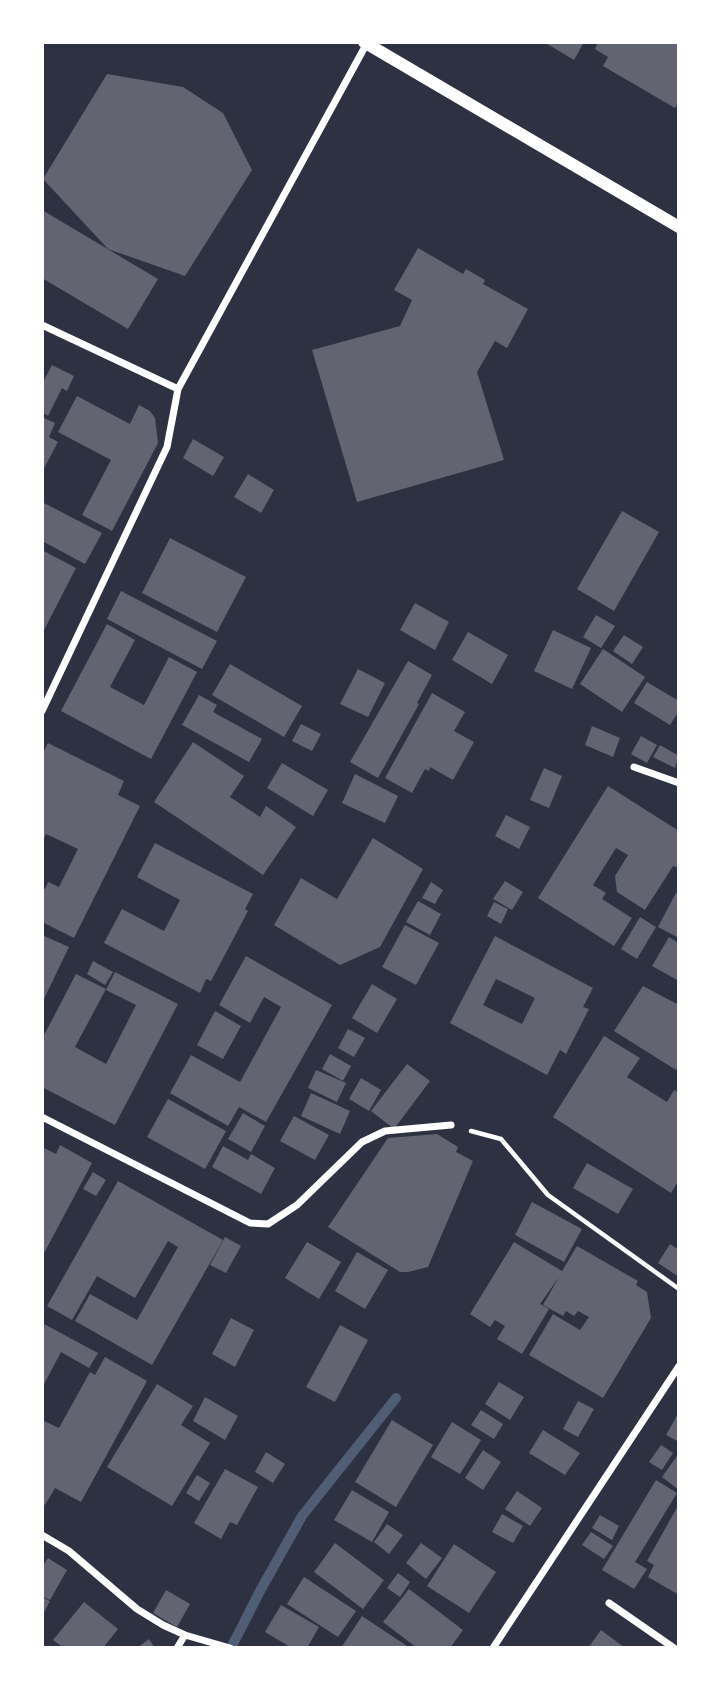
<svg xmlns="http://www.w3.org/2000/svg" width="721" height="1690" font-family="'Titillium Web',sans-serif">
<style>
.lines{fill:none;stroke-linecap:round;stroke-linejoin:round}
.stream{stroke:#4f5d75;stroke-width:10}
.building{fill:#626471;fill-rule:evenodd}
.path{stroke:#fff;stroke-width:4.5}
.minor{stroke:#fff;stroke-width:7}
.tertiary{stroke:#fff;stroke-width:12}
</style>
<rect width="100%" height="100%" fill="#2d3142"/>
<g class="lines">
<path class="stream" d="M231 1648 260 1591 302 1516 396 1398"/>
</g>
<path class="building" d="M544 42H584L574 60Z
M598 42H679V101L675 108 603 66 608 57 595 49Z
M107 74 183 87 223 113 252 170 185 276 108 249 43 179Z
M42 210 158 279 128 329 42 278Z
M418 248 463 274 466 269 485 280 483 284 528 309 507 348 495 341 477 372 504 460 357 502 312 350 400 326 412 300 394 290Z
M52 365 74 376 67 391 62 388 48 416 42 412V384Z
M77 396 130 424 139 405 150 411 155 418 158 443 112 531 82 515 111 460 58 432Z
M42 417 55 423 49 437 58 442 42 472Z
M193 439 224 457 213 476 183 458Z
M248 474 274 490 261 513 234 497Z
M42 502 102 533 85 564 42 541Z
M622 511 659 532 614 611 577 589Z
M170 538 246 577 217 632 142 593Z
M42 550 76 568 42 634Z
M121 591 217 641 202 669 107 619Z
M415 603 449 622 435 650 400 630Z
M596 615 615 626 601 648 583 637Z
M107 624 135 640 110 687 144 705 169 657 197 672 151 759 61 711Z
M553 630 591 648 572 689 534 671Z
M468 632 508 655 492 684 452 660Z
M624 635 643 647 632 664 613 651Z
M603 649 645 677 622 712 580 684Z
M408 661 432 675 417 703 419 704 378 778 350 762Z
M230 664 302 706 284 737 212 695Z
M358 669 385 683 368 717 340 704Z
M647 682 679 701V711L670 725 634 703Z
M432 693 465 712 454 731 474 742 453 780 430 767 429 771 425 769 412 793 385 778Z
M199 695 217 705 213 712 262 739 249 762 182 725Z
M301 724 321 734 312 751 292 741Z
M592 726 620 738 613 757 585 745Z
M641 736 657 745 647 763 631 754Z
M193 742 244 776 230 797 260 817 266 806 296 827 263 875 154 802Z
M48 743 124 781 118 795 140 806 74 938 42 922V888L45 889 48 882 59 887 78 849 46 834 42 843V755Z
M660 745 679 756 675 768 653 757Z
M282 763 328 790 313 816 267 788Z
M544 768 562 776 549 808 530 800Z
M355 774 398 796 385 823 342 803Z
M608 786 679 831V868L673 866 645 910 617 892 615 876 628 855 616 848 593 885 606 893 602 899 632 918 614 946 538 898Z
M506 815 530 827 519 849 495 836Z
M373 838 423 869 380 947 340 965 274 925 301 878 337 899Z
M155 843 253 894 245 909 248 911 211 981 206 979 200 993 104 943 122 909 164 931 180 900 137 877Z
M505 881 523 892 512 910 493 899Z
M431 882 443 890 435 904 422 898Z
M676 893 679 895V938L658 927Z
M418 901 441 914 430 935 406 922Z
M494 902 508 909 501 924 487 916Z
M640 917 656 927 637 959 621 949Z
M405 925 439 943 416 985 382 967Z
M42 935 69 947 42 1003Z
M495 936 593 988 583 1007 589 1009 566 1054 560 1050 547 1075 450 1023ZM496 979 535 998 522 1024 483 1005Z
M669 937 679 943V981L652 966Z
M246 956 332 1005 266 1122 239 1107 228 1126 170 1093 191 1055 240 1082 281 1007 264 997 250 1023 219 1005Z
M93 961 113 972 105 985 87 974Z
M115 972 178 1004 115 1125 42 1087V1039L76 974 106 989 75 1047 106 1064 136 1005 106 990Z
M372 984 397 999 377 1033 352 1018Z
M643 986 679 1005V1064L676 1070 614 1031Z
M215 1011 241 1026 223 1059 197 1045Z
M348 1029 365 1038 354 1057 338 1048Z
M604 1036 640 1058 627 1077 667 1102 674 1090 679 1093V1180L671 1193 553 1117Z
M330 1054 351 1066 343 1081 322 1069Z
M407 1064 430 1081 394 1129 371 1111Z
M316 1070 346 1083 337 1102 308 1088Z
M361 1078 381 1090 369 1111 349 1099Z
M311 1093 350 1111 340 1134 301 1116Z
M168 1099 226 1131 205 1169 147 1137Z
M243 1113 265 1126 251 1152 228 1139Z
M294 1116 329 1135 315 1160 280 1141Z
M437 1134 458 1147 456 1152 473 1161 428 1267 408 1272H400L328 1227 388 1138Z
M60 1145 92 1163 42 1257V1147L56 1154Z
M223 1146 248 1160 251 1154 275 1168 261 1194 212 1167Z
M587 1163 633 1189 618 1214 573 1188Z
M93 1172 106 1180 96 1196 83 1189Z
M118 1181 223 1240 152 1365 75 1321 90 1294 137 1320 178 1247 168 1241 135 1298 97 1276 72 1320 47 1306Z
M532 1202 582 1229 564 1262 515 1235Z
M225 1237 241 1246 226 1273 210 1265Z
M307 1242 341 1262 319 1299 285 1278Z
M514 1242 562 1271 577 1246 638 1281 636 1285 647 1292 651 1318 603 1398 529 1355 553 1314 580 1330 589 1317 578 1311 574 1316 566 1311 563 1316 543 1305 559 1277 540 1304 549 1309 522 1354 497 1339 505 1326 495 1320 490 1327 470 1314Z
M670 1244 679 1250V1277L658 1263Z
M357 1252 388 1270 365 1309 335 1291Z
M231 1318 254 1330 235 1367 212 1354Z
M42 1323 98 1353 89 1368 61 1352 42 1388Z
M340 1325 368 1340 335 1402 306 1387Z
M105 1357 147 1381 81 1502 55 1488 45 1505 42 1503V1420L59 1428 90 1372 95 1375Z
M499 1382 524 1397 510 1420 485 1404Z
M157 1384 193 1406 181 1425 210 1443 172 1506 107 1467Z
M205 1397 238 1416 225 1440 193 1421Z
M578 1401 594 1409 578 1437 563 1429Z
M481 1410 503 1424 494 1439 471 1425Z
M679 1412V1442L666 1435Z
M392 1420 433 1445 396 1507 355 1482Z
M452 1422 481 1440 460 1474 431 1457Z
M543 1430 580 1453 565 1475 529 1453Z
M661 1445 673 1453 662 1470 649 1462Z
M483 1450 501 1462 483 1490 465 1478Z
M266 1452 285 1464 273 1483 255 1472Z
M679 1453V1490L662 1477Z
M225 1469 258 1487 237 1525 230 1522 221 1539 194 1523Z
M197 1475 210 1483 199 1501 186 1493Z
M656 1480 677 1493 635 1562 647 1569 634 1589 602 1570Z
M352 1490 389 1512 372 1542 334 1520Z
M517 1491 542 1508 530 1526 505 1509Z
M679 1504V1595L648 1577 654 1565 647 1561Z
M502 1514 523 1526 513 1543 492 1532Z
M600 1515 619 1526 612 1540 592 1528Z
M387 1524 403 1535 389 1554 374 1542Z
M591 1532 613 1546 604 1559 582 1545Z
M335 1543 384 1580 363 1609 314 1572Z
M421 1543 442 1558 426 1579 406 1563Z
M454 1544 496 1572 469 1613 427 1586Z
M48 1558 67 1570 50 1600 42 1596V1567Z
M398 1573 410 1582 400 1597 387 1588Z
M304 1577 356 1611 338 1637 287 1604Z
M409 1589 463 1630 450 1648H417L383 1622Z
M166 1590 190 1604 177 1627 153 1613Z
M42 1597 50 1601 42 1616Z
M84 1602 118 1629 103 1648H64L53 1640Z
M281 1605 319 1627 307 1648H292L265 1632Z
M362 1616 410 1648H341Z
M601 1630 625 1648H588Z
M149 1639 155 1648H137Z"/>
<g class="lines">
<path class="path" d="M471 1131 501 1139 548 1195 679 1289"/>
<path class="minor" d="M42 325 178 389
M42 711 167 447 178 389 367 43
M634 767 679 783
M42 1117 250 1223 268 1224 297 1205 362 1142 385 1131 451 1125
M42 1535 69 1551 137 1609 163 1625 185 1635 230 1648
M609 1603 674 1648
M177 1648 185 1635
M493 1648 679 1366"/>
<path class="tertiary" d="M364 42 679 227"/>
</g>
<rect width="721" height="1690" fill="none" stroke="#ffffff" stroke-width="88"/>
</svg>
